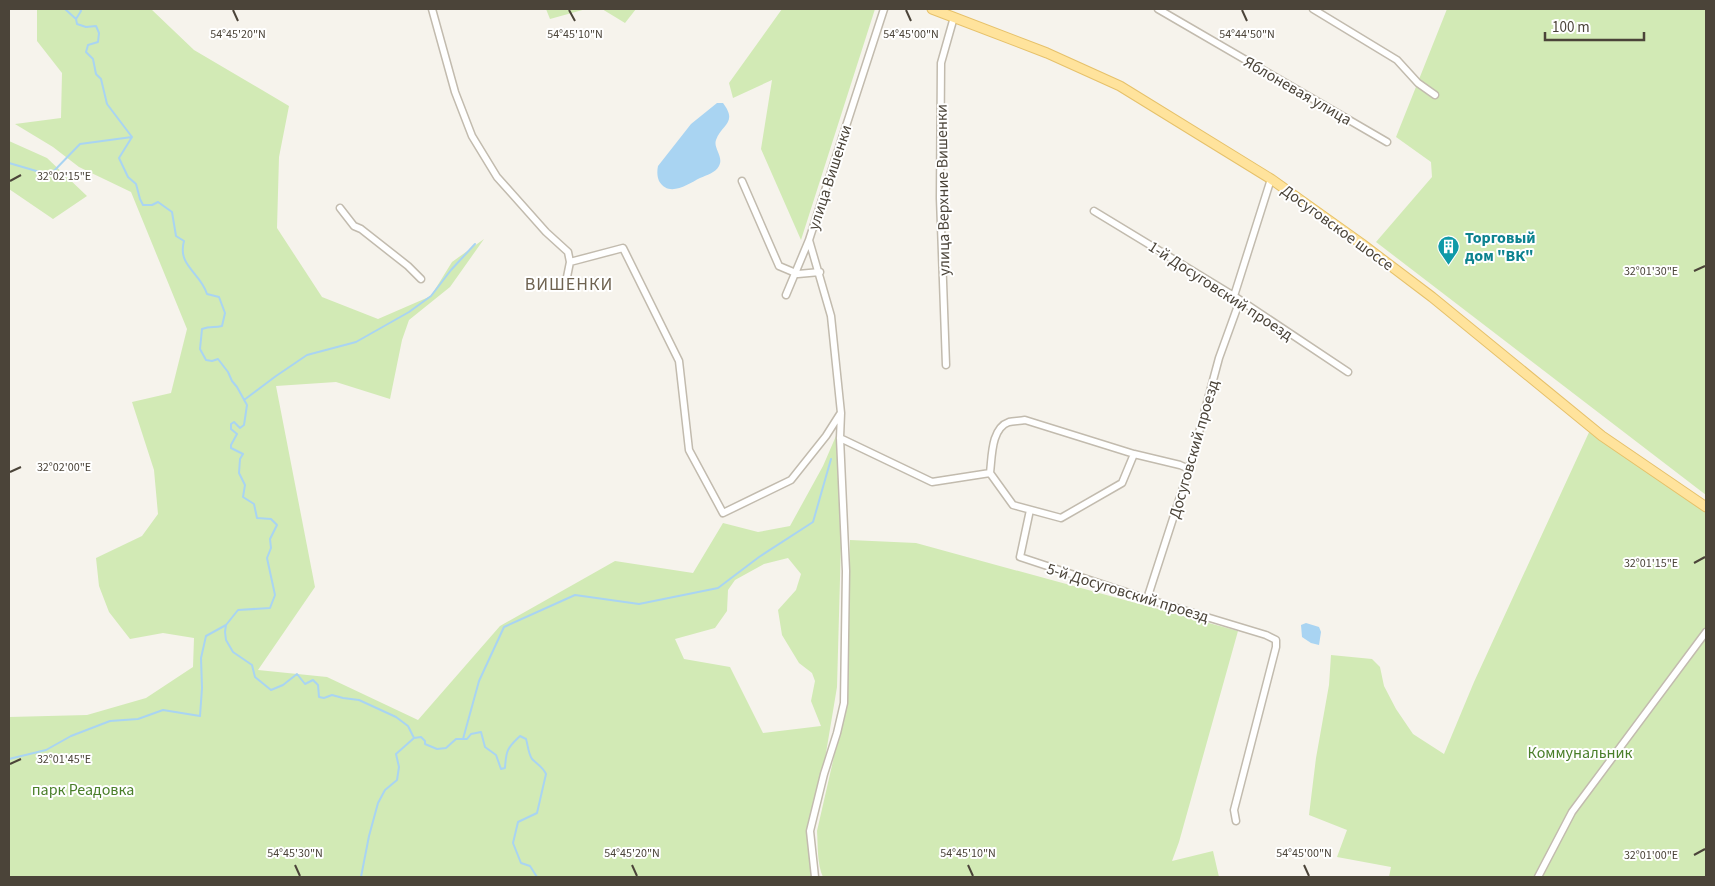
<svg xmlns="http://www.w3.org/2000/svg" width="1715" height="886" font-family="'Source Sans 3',sans-serif">
<style>
.green{fill:#d2eab5;fill-rule:evenodd}
.water{fill:#a9d4f2}
.lines{fill:none;stroke-linecap:round;stroke-linejoin:round}
.stream{stroke:#a9d4f2;stroke-width:2}
.minor-casing{stroke:#c2bbae;stroke-width:9}
.major-casing{stroke:#e6c16a;stroke-width:11}
.minor{stroke:#fff;stroke-width:6}
.major{stroke:#ffe39c;stroke-width:9}
.ticks{fill:none;stroke:#4b4439;stroke-width:2}
.labels{text-anchor:middle;stroke-width:4;stroke-linejoin:round;paint-order:stroke}
.street-label{font-size:16px;fill:#4b4439;stroke:#fff}
.culture-label{font-size:16px;font-weight:bold;fill:#0d838f;stroke:#fff;text-anchor:start}
.park-label{font-size:16px;fill:#4a7f2a;stroke:#fff}
.neighbourhood-label{font-size:18px;letter-spacing:1px;fill:#6e6250;stroke:#fff}
.ticks-label{font-size:12px;text-anchor:middle;fill:#4b4439;stroke:#fff;stroke-width:4;stroke-linejoin:round;paint-order:stroke}
</style>
<rect width="100%" height="100%" fill="#f6f3ec"/>
<path class="green" d="M37 9H151L194 50 289 106 279 157 277 228 322 297 378 319 431 296 452 262 484 239 450 287 409 320 402 340 390 399 336 382 276 386 315 587 258 670 327 677 418 720 500 626 615 561 693 573 723 523 758 532 790 526 823 466 836 436 841 543 837 687 824 765 807 834 813 877H9V717L87 715 146 698 193 667 194 638 163 633 130 639 109 612 99 586 96 558 142 536 158 514 154 470 132 402 171 393 187 329 131 192 79 167 53 147 15 124 61 118 62 73 37 41ZM788 558 801 574 796 590 778 610 782 635 799 663 812 673 815 681 811 701 821 726 763 733 730 667 684 659 675 639 715 628 727 611 728 590 735 580 764 564Z
M546 9H586L550 19Z
M602 9H636L625 23Z
M782 9H875L801 240 761 149 772 80 733 98 729 83Z
M1447 9H1706V495L1376 242 1432 177 1431 162 1396 137Z
M9 141 47 158 87 196 53 219 9 189Z
M1591 428 1706 513V877H1389L1391 867 1337 857 1347 830 1309 815 1316 758 1329 685 1331 655 1372 659 1380 667 1384 686 1396 709 1413 734 1444 754 1474 682Z
M850 540 916 543 1238 631 1179 842 1172 861 1213 851 1219 877H823C817 864 818 846 817 831L846 704Z"/>
<path class="water" d="M717 103H723C738 123 722 124 716 140 713 148 724 157 719 166 715 173 707 175 700 178 688 184 669 198 659 181 657 176 657 171 658 166L691 124Z
M1306 623 1319 627 1321 632 1319 645 1311 643 1302 637 1301 625Z"/>
<g class="lines">
<path class="stream" d="M65 9 76 19
M80 9 81 11 76 19 77 24 86 27 96 26 99 33 98 42 88 45 86 52 93 59 96 74 101 79 107 104 132 137 119 158 128 177 136 184 140 199 143 205H152L158 202 172 212 176 236 184 241C177 266 201 273 207 294L219 297 225 313 222 326C214 328 211 326 202 329L200 349 206 360 212 361 218 359 228 372 232 381 237 387 247 405 244 425 240 428 234 422 231 424V429L237 434 231 445V448L243 454 240 459 239 473 245 485 243 497 254 504 257 518 271 519 277 525 270 539 271 548 267 558 275 595 270 608 238 610 226 625 225 632 226 640 233 652 252 665 255 677 271 690 283 685 297 674 305 684 313 680 318 685 319 697 324 698 332 695 343 698 359 700 396 717 408 726 414 738 421 737 425 741V744L437 749 446 748 456 739H467L471 734 481 732 485 747 496 755 501 769 505 768C506 751 507 748 520 736L526 739C528 745 528 753 532 759 537 764 543 767 546 774L537 813 518 822 513 843 521 863 530 866 537 877
M9 163 50 175 80 144 132 137
M244 400 276 376 307 355 356 342 409 312 431 296 451 270 475 244
M463 739 479 681 504 627 575 595 639 604 718 588 759 557 813 522 831 459
M9 759 46 750 71 736 110 721 138 719 163 710 200 716 202 688 201 658 206 636 226 625
M361 877 369 836 378 803 385 790 397 780 399 767 396 754 414 738"/>
<defs>
<path id="minor" d="M432 9 455 92 472 136 497 177 546 232 568 252 570 262 567 277
M1158 9 1387 142
M1313 9 1397 60 1418 83 1435 95
M742 181 779 266 798 274 820 272
M340 208 354 226 361 229 408 266 421 279
M1094 211 1234 296 1348 372
M570 262 623 248 679 361 689 450 723 513 791 480 826 436 840 414
M786 295 809 240
M1234 296 1271 179
M946 365 940 198 941 63 954 17
M840 438 932 482 990 473
M990 473C992 457 991 428 1009 422 1014 421 1020 421 1025 420L1134 454 1180 465 1189 469
M990 473 1013 505 1061 518 1122 483 1134 454
M1030 510 1020 557 1147 599 1266 635 1276 640V647L1234 810 1236 821
M1147 599 1190 466 1219 358 1240 300
M815 877 810 831 824 774 837 733 844 703 846 571 840 438 841 413 831 316 809 240 884 9
M1538 877 1572 812 1706 632"/>
<path id="major" d="M932 9 1047 53 1120 86 1271 179 1362 244 1432 297 1602 436 1706 507"/>
</defs>
<use href="#minor" class="minor-casing"/>
<use href="#major" class="major-casing"/>
<use href="#minor" class="minor"/>
<use href="#major" class="major"/>
</g>
<path class="ticks" d="M233 10 238 21M569 10 575 21M906 10 911 21M1242 10 1247 21M10 181 21 175M1694 271 1705 266M10 472 21 467M1694 563 1705 557M10 764 21 759M1694 855 1705 849M295 865 300 876M632 865 637 876M968 865 973 876M1304 865 1309 876"/>
<defs>
<symbol id="building-pin" viewBox="-11 -11 22 30"><path d="M0 17L-7.5 6A9.5 9.5 0 1 1 7.5 6Z" fill="#0f9aa8" stroke="#fff"/><path d="M-4-6H4V6H1V3H-1V6H-4ZM-2.5-4.3h1.7v1.8h-1.7ZM.8-4.3h1.7v1.8H.8ZM-2.5-1h1.7V.8h-1.7ZM.8-1h1.7V.8H.8Z" fill="#fff"/></symbol>
</defs>
<g fill-rule="evenodd">
<use href="#building-pin" x="1436" y="234" width="25" height="34"/>
</g>
<g class="labels">
<g class="street-label">
<text transform="translate(1298 90) rotate(30)" y="6">Яблоневая улица</text>
<text transform="translate(829 177) rotate(-72)" y="6">улица Вишенки</text>
<text transform="translate(942 190) rotate(-91)" y="6">улица Верхние Вишенки</text>
<text transform="translate(1338 227) rotate(36)" y="6">Досуговское шоссе</text>
<text transform="translate(1221 290) rotate(33)" y="6">1-й Досуговский проезд</text>
<text transform="translate(1193 449) rotate(-74)" y="6">Досуговский проезд</text>
<text transform="translate(1128 592) rotate(17)" y="6">5-й Досуговский проезд</text>
</g>
<g class="culture-label">
<text x="1465" y="243">Торговый<tspan x="1465" dy="18">дом "ВК"</tspan></text>
</g>
<g class="park-label">
<text x="1580" y="758">Коммунальник</text>
<text x="83" y="795">парк Реадовка</text>
</g>
<g class="neighbourhood-label">
<text x="569" y="290">ВИШЕНКИ</text>
</g>
</g>
<g class="ticks-label">
<text x="238" y="38">54°45'20"N</text>
<text x="575" y="38">54°45'10"N</text>
<text x="911" y="38">54°45'00"N</text>
<text x="1247" y="38">54°44'50"N</text>
<text x="64" y="180">32°02'15"E</text>
<text x="1651" y="275">32°01'30"E</text>
<text x="64" y="471">32°02'00"E</text>
<text x="1651" y="567">32°01'15"E</text>
<text x="64" y="763">32°01'45"E</text>
<text x="295" y="857">54°45'30"N</text>
<text x="632" y="857">54°45'20"N</text>
<text x="968" y="857">54°45'10"N</text>
<text x="1304" y="857">54°45'00"N</text>
<text x="1651" y="859">32°01'00"E</text>
</g>
<rect width="1715" height="886" fill="none" stroke="#4b4439" stroke-width="20"/>
<path d="M1545 32v8h99v-8" fill="none" stroke="#4b4439" stroke-width="2.5"/>
<text x="1552" y="32" font-size="15" fill="#4b4439" stroke="#ffffff" stroke-width="4" paint-order="stroke">100 m</text>
</svg>
